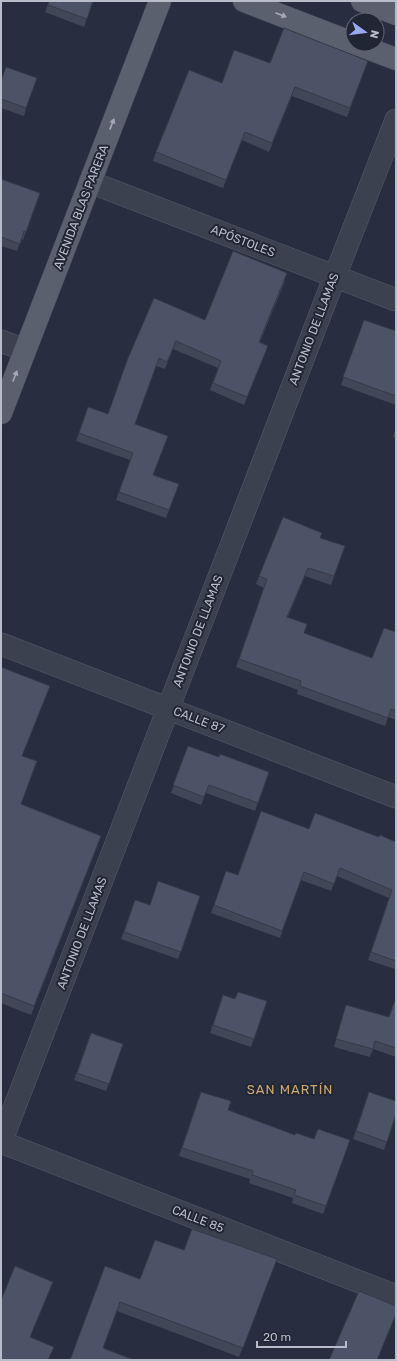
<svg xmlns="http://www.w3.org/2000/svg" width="397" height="1361" font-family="Rubik,sans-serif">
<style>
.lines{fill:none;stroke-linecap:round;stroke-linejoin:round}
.minor-casing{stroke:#575c6a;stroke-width:23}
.major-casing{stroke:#464a59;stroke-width:23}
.minor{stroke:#3c4150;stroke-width:22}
.major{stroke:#5b606f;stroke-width:22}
.wall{fill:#424758}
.shaded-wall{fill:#363a47}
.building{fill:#4d5366;stroke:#363a47}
.oneway{fill:#a6aab8}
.labels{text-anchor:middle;stroke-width:4;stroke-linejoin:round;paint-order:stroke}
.street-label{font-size:12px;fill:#b9bdca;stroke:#212635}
.neighbourhood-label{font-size:13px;letter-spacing:1px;fill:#cda971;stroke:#212635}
</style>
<rect width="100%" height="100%" fill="#282e40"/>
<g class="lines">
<defs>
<path id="minor" d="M90 182 396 300
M1 341 25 350
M1 644 396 797
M1 1142 335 276 396 120
M1 1142 396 1296"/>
<path id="major" d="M244 1 353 43
M362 1 396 14
M356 44 396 59
M1 413 160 1"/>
</defs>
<use href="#minor" class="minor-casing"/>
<use href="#major" class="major-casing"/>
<use href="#minor" class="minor"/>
<use href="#major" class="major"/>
</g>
<path class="wall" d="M49 1H93L84 27 45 12Z
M368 61 347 117 292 96 269 152 242 140 223 188 153 161 156 152 222 83 270 63Z
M1 81 26 108 24 116 1 108Z
M1 179 40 193 23 240 21 239 17 251 1 246Z
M285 281 260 342 268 346 244 405 210 390 218 368 173 349 165 369 156 366 135 424 153 475 179 484 166 518 116 500 130 460 76 441 88 407 108 414 128 358Z
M364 320 396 331V405L341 385Z
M396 428V438L393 437Z
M320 538 345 546 331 585 305 576 288 617 304 633 372 658 396 632V720L388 717 385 726 297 694 298 690 236 667 264 588 256 584 259 576Z
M1 667 23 756 21 804 98 845 31 1015 1 1003Z
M188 746 219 757 269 772 255 811 206 793 201 805 171 793Z
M309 829 379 837 396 842V967L395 969 368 960 389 898 337 876 331 891 301 880 280 938 211 913 226 871 238 875Z
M200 896 178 959 121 939 135 900 150 905Z
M238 992 267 1001 251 1047 210 1033 223 995 235 999Z
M396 997V1057L373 1049 370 1057 334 1047 346 1005 389 1017Z
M91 1033 123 1044 106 1091 74 1080Z
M369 1092 396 1114 384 1150 353 1139Z
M198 1099 295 1135 314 1139 350 1140 323 1214 292 1203 293 1198 249 1183 250 1179 179 1156Z
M184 1250 277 1259 239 1357 117 1311 103 1348 70 1360 140 1279Z"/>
<path class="shaded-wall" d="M53 1282 49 1291 26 1346 30 1337Z"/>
<path class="building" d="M49 1H93L87 19 48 5Z
M284 28 368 61 350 108 295 87 272 143 245 132 226 180 156 152 189 70 222 83 234 50 270 63Z
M6 67 37 78 26 108 1 99V81Z
M1 179 40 193 26 232 24 231 20 244 1 237Z
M233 251 287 273 259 342 268 346 247 397 213 383 221 361 176 341 167 362 159 358 135 424 168 436 153 475 179 484 169 510 119 492 133 453 79 433 88 407 108 414 128 358 154 298 205 320Z
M364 320 396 331V396L343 377Z
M283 517 322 533 320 538 345 546 334 576 308 568 287 617 307 624 304 633 372 658 384 628 396 632V711L391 709 388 718 300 686 301 681 239 659 267 579 259 576Z
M1 667 50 686 22 756 37 761 21 804 101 836 34 1006 1 993Z
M188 746 219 757 220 754 269 772 258 803 209 785 204 797 173 785Z
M261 811 309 829 315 813 379 837 380 835 396 842V961L371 952 392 890 340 868 334 884 304 872 282 931 214 905 226 871 238 875Z
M158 881 200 896 181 952 124 932 135 900 150 905Z
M238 992 267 1001 254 1039 213 1025 223 995 235 999Z
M396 998V1048L375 1041 373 1049 336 1039 346 1005 389 1017Z
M91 1033 123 1044 109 1084 77 1073Z
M201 1092 231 1101 228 1110 295 1135 296 1133 314 1139 318 1129 350 1140 326 1206 294 1195 296 1190 252 1175 253 1171 182 1148Z
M369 1092 396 1101V1114L387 1142 356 1131Z
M192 1229 277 1259 243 1348 120 1302 103 1348 134 1360H70L105 1266 140 1279 155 1240 184 1250Z
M15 1266 53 1282 30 1337 54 1347 48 1360H1V1300Z
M359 1291 396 1306V1314L377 1360H329Z"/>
<defs><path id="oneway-solid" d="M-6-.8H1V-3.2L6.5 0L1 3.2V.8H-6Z"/></defs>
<g class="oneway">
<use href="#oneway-solid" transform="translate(281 15) rotate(21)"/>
<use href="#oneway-solid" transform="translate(112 124) rotate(-69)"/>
<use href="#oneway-solid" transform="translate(15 376) rotate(-69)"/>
</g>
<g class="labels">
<g class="street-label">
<text transform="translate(81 207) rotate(-69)" y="4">AVENIDA BLAS PARERA</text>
<text transform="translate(243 241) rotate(21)" y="4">APÓSTOLES</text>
<text transform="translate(314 329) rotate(-69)" y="4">ANTONIO DE LLAMAS</text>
<text transform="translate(198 631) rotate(-69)" y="4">ANTONIO DE LLAMAS</text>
<text transform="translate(199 720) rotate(21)" y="4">CALLE 87</text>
<text transform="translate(82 933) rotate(-69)" y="4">ANTONIO DE LLAMAS</text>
<text transform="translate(198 1219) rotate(21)" y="4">CALLE 85</text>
</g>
<g class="neighbourhood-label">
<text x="290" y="1094">SAN MARTÍN</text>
</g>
</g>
<rect width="397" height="1361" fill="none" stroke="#b9bdca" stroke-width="4"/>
<g transform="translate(365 32) rotate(104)"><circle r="19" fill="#212635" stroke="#5e6271"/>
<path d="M0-3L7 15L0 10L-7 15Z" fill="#98aaf0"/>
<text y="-6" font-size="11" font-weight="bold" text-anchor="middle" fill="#b9bdca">N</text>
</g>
<path d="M257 1341v6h89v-6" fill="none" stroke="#b9bdca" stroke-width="2"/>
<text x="263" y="1341" font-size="12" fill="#b9bdca" stroke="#212635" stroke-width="3" paint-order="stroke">20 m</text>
</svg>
